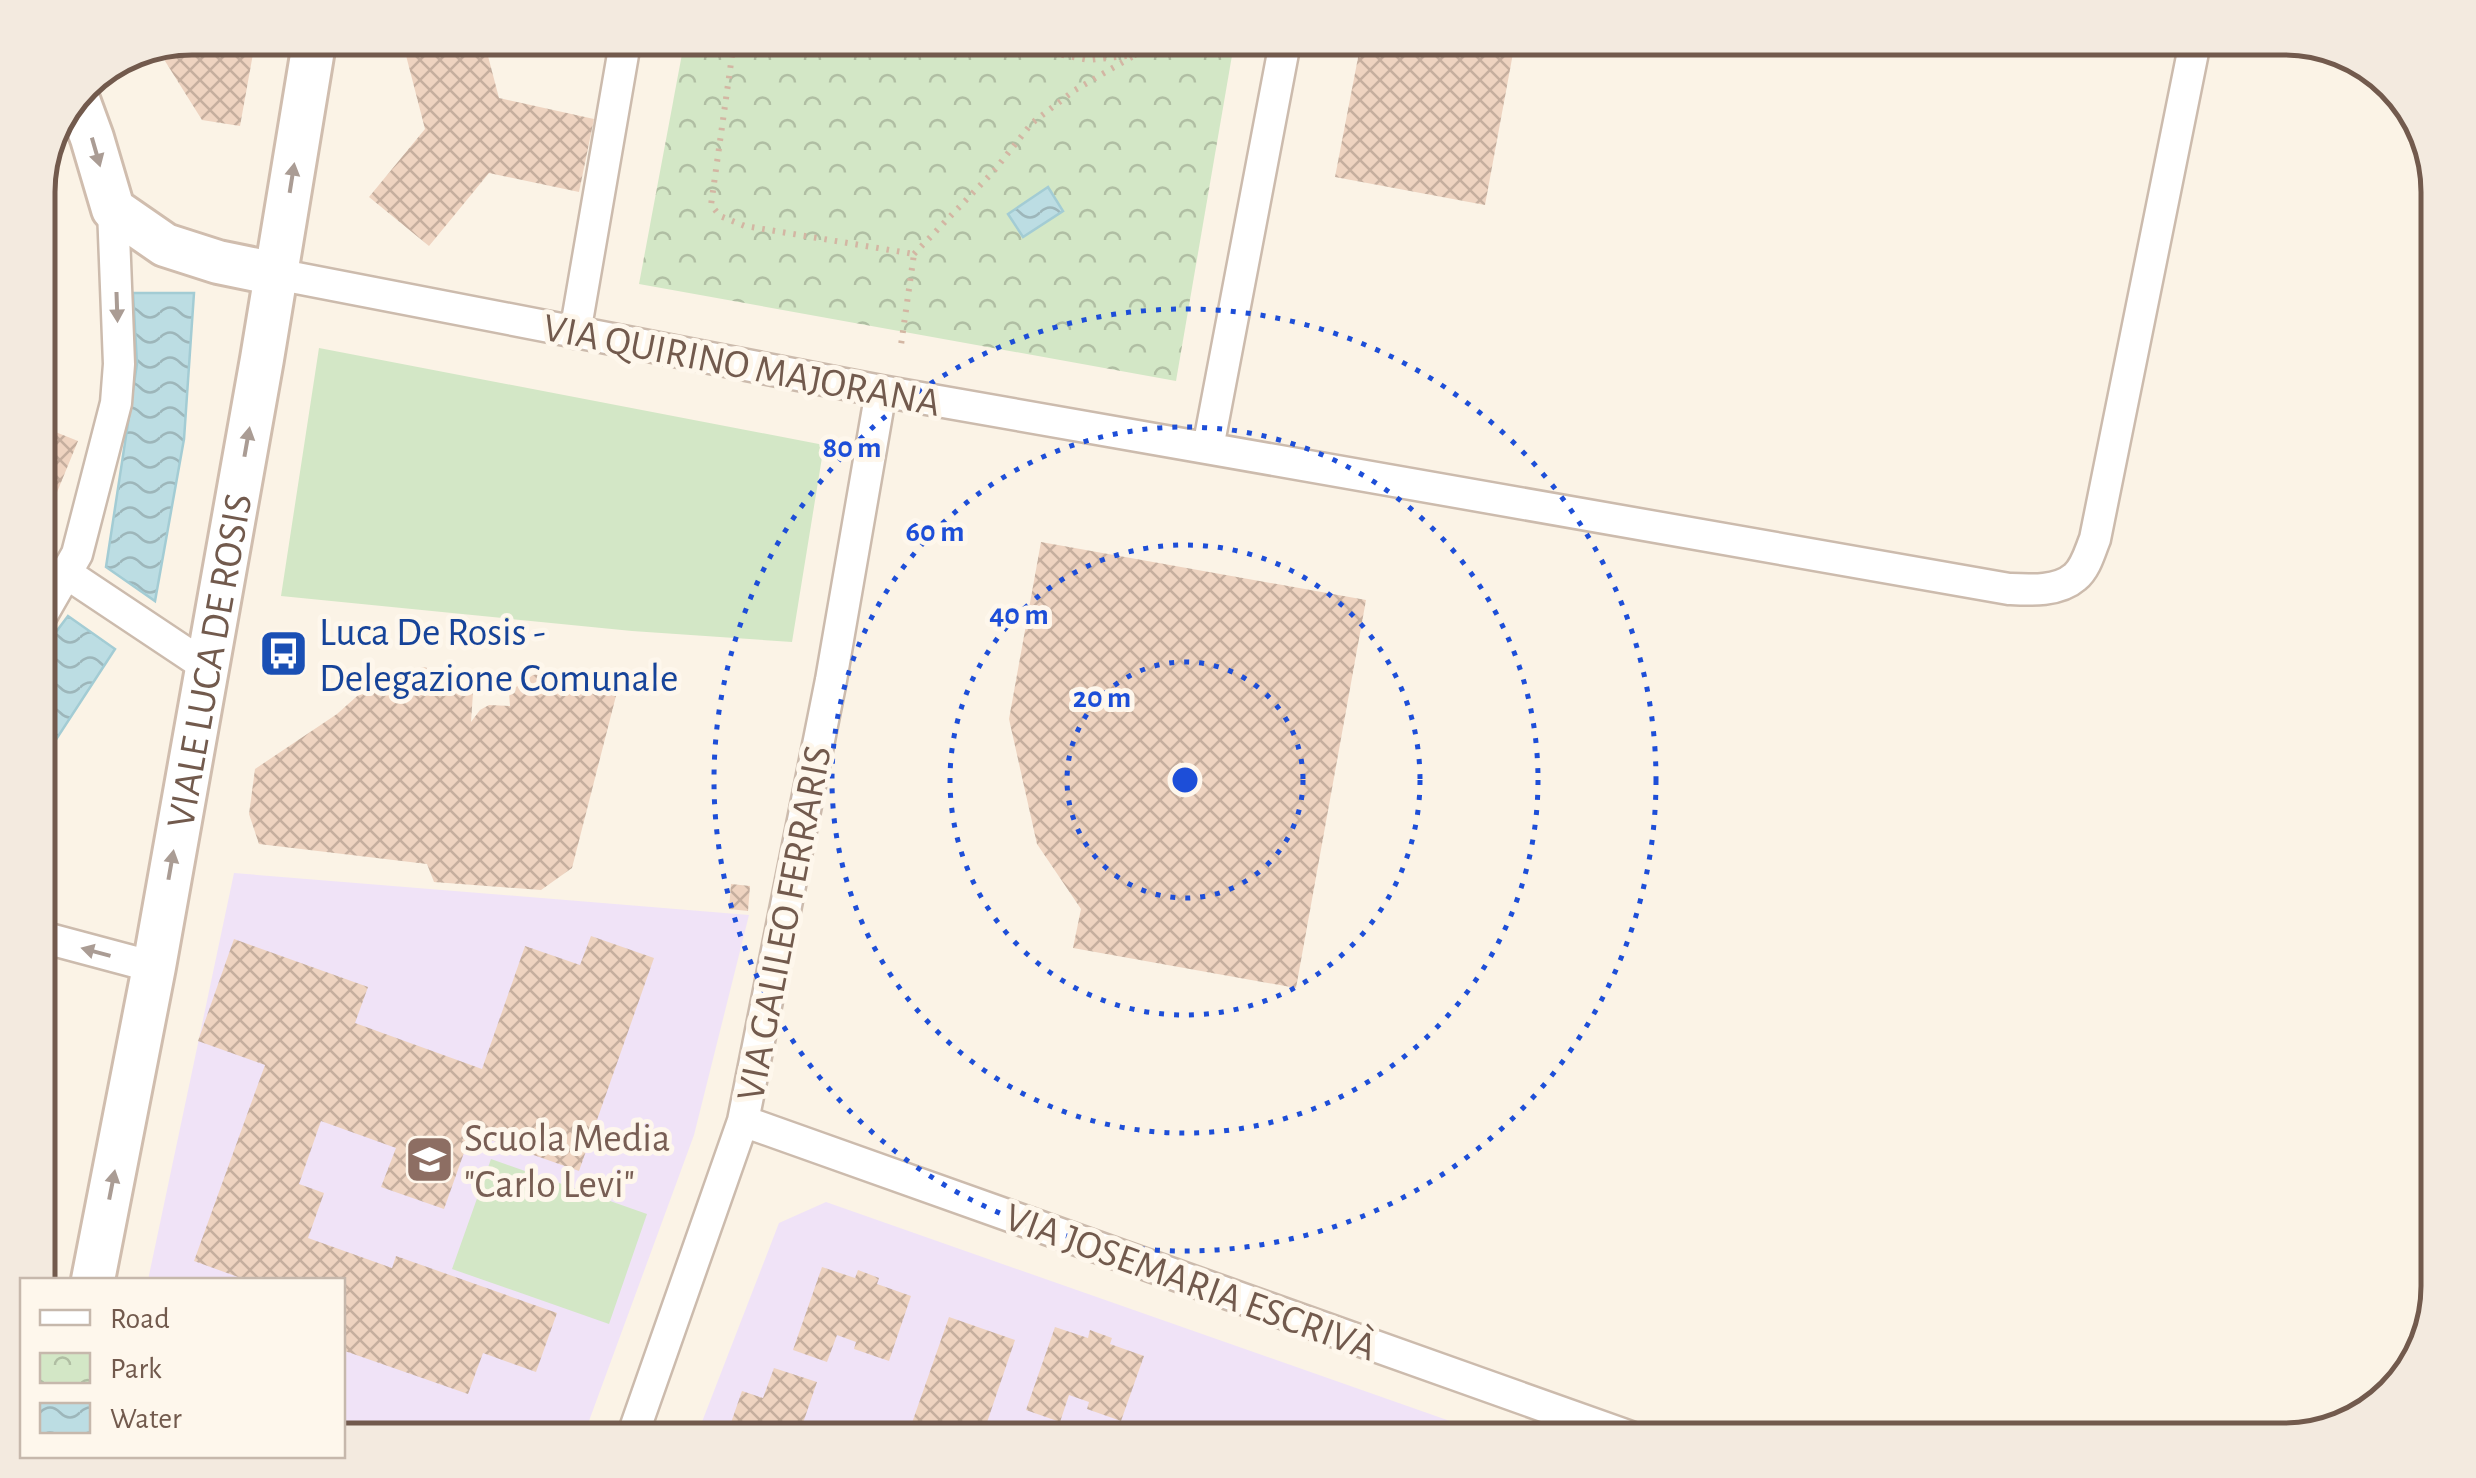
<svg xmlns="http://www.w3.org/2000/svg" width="2476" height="1478" font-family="'Alegreya Sans',sans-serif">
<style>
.education{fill:#f0e3f7}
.green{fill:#d3e7c6}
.park{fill:url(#park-crowns)}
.water{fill:url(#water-waves);stroke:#a3ccd4;stroke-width:2.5}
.building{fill:url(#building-cross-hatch)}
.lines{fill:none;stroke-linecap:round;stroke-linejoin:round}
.street-casing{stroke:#ccbbad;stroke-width:35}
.secondary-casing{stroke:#d0bdae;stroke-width:48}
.path{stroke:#d3b6a3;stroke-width:6;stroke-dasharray:2.5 8;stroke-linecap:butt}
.street{stroke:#fff;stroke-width:30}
.secondary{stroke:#fff;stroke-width:42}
.oneway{fill:#aa9c94}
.ring{fill:none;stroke:#1d4ed8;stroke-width:5;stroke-dasharray:5 10}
.labels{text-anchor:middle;stroke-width:10;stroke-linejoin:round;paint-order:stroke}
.street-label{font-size:40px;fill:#725a4d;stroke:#fef7ec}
.transit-label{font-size:40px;fill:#164399;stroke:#fef7ec;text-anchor:start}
.education-label{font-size:40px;fill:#785e54;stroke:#fef7ec;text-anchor:start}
.rim{fill:none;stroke:#725a4d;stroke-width:5}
.centre{fill:#1d4ed8;stroke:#fef7ec;stroke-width:5}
.ring-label{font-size:30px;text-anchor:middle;font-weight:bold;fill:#1d4ed8;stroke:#fef7ec;stroke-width:10;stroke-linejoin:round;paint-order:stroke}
</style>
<defs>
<pattern id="park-crowns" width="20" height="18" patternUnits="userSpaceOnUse" patternTransform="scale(2.5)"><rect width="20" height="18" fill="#d3e7c6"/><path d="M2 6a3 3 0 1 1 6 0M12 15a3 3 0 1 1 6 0" fill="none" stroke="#b0bea3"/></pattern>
<pattern id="water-waves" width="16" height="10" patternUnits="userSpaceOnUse" patternTransform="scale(2.5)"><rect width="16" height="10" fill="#bcdde3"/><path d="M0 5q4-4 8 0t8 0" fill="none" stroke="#9db6ba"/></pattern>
<pattern id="building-cross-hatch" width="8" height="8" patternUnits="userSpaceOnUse" patternTransform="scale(2.5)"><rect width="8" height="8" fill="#eed3c0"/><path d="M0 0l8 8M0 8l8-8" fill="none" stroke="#c5ae9e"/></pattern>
</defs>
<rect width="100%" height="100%" fill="#fbf3e6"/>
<path class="education" d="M234 873 749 915 694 1135 582 1440H343L342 1280H148Z
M826 1202 1504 1440H695L779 1223Z"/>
<path class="green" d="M319 348 824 445 792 642 632 631 281 596Z
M491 1159 647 1214 609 1324 452 1269Z"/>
<path class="park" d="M685 38H1235L1176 381 639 284Z"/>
<path class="water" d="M1048 187 1063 211 1023 237 1008 214Z
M133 293H194L184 439 155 601 106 567 137 364Z
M68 616 115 649 55 741 38 776V656Z"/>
<path class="building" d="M192 37H256L240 126 202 120 165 61 167 48Z
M412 37H483L499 98 594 119 579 192 489 173 429 246 369 197 425 129 402 40Z
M1362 37H1516L1485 205 1335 177Z
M38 215 47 226 51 260 38 274Z
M38 413 47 416 43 427 78 441 53 502 43 498 38 510Z
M1041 542 1366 600 1296 988 1073 948 1081 909 1037 844 1009 719Z
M424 667 454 677 473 693 471 722 480 710 489 705 510 706 509 692 533 675 549 673 618 688 572 868 541 890 434 882 427 864 259 844 249 814 255 769 337 714 365 689 389 673Z
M731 884 750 886 748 911 729 909Z
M591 936 654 958 579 1171 471 1133 444 1209 381 1187 396 1148 321 1121 299 1184 324 1193 308 1238 392 1268 396 1256 557 1313 536 1372 483 1353 468 1394 342 1350V1280H237L238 1277 194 1261 265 1065 198 1041 234 939 368 987 355 1023 482 1069 525 946 580 965Z
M822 1267 855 1278 858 1270 879 1278 877 1284 911 1296 889 1361 854 1349 856 1342 837 1335 827 1362 793 1350Z
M949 1317 1015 1340 981 1440H906Z
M1055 1327 1088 1338 1090 1330 1112 1338 1110 1344 1144 1356 1121 1421 1087 1409 1089 1402 1069 1395 1060 1422 1026 1410Z
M774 1368 817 1382 803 1423 850 1440H725L742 1391 763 1398Z"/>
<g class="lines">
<defs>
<path id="street" d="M276 274 881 391 2009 589C2029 590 2058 592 2075 577 2086 568 2090 551 2095 539L2196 37
M575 333 626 37
M1208 448 1286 37
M66 573 207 667
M38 622 77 554 116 403 119 364 113 209
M38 936 154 967
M743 1121 1639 1440
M631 1440 743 1121 831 680 881 391"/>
<g id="secondary">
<path d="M77 97 92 138 113 209 165 245 218 262 276 274"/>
<path id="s1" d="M93 1280 154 967 262 359 315 37"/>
</g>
</defs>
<use href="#street" class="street-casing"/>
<use href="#secondary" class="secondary-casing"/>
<path class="path" d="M743 37 732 56 711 205 720 216 745 226 914 254 901 345
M794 37 836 43 854 37
M969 37 1089 60 1135 55 1140 37
M914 254 993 172 1032 123 1075 90 1135 55"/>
<use href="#street" class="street"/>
<use href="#secondary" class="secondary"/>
</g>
<defs><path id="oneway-solid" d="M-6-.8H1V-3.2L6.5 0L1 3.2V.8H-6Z" transform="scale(2.5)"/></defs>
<g class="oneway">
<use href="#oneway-solid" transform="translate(96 152) rotate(74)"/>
<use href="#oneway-solid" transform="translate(292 178) rotate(-81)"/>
<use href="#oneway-solid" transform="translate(117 307) rotate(88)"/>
<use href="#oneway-solid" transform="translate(247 442) rotate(-80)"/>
<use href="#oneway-solid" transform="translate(171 865) rotate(-80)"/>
<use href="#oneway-solid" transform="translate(96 952) rotate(-165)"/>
<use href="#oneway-solid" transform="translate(112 1185) rotate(-79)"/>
</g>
<g class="ring">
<circle cx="1185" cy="780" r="118"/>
<circle cx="1185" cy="780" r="235"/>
<circle cx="1185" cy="780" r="353"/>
<circle cx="1185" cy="780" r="471"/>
</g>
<defs>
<symbol id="bus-square" viewBox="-11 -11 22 22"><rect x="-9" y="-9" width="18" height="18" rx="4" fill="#1a4fb4" stroke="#fef7ec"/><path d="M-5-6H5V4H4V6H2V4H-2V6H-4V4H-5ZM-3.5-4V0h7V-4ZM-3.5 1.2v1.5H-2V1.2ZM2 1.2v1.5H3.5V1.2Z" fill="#fff"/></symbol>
<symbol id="school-square" viewBox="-11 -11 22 22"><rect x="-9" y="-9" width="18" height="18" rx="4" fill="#8d6e63" stroke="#fef7ec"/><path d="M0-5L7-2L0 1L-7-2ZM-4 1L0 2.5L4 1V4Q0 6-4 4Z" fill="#fff"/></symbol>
</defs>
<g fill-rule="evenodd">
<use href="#bus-square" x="256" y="626" width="55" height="55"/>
<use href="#school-square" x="402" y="1132" width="55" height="55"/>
</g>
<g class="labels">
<g class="street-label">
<text transform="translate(742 364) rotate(11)" y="14">VIA QUIRINO MAJORANA</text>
<text dy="14" stroke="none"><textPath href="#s1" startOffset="630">VIALE LUCA DE ROSIS</textPath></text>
<text transform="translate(783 923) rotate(-79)" y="14">VIA GALILEO FERRARIS</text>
<text transform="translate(1191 1281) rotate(20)" y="14">VIA JOSEMARIA ESCRIVÀ</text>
</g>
<g class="transit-label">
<text x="319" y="645">Luca De Rosis -<tspan x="319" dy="46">Delegazione Comunale</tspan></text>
</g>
<g class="education-label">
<text x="464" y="1151">Scuola Media<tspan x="464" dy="46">"Carlo Levi"</tspan></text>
</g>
</g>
<path d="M0 0H2476V1478H0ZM192 55H2284A137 137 0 0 1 2421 192V1286A137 137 0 0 1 2284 1423H192A137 137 0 0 1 55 1286V192A137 137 0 0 1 192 55Z" fill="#f3eadf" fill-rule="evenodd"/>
<path class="rim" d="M192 55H2284A137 137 0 0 1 2421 192V1286A137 137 0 0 1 2284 1423H192A137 137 0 0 1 55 1286V192A137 137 0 0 1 192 55Z"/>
<circle cx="1185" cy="780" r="15" class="centre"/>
<g class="ring-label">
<text x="852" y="457">80 m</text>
<text x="935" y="541">60 m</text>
<text x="1019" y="624">40 m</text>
<text x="1102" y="707">20 m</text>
</g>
<rect x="20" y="1278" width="325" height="180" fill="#fef7ec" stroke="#c6b8ac" stroke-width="2.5"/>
<rect x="40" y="1310" width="50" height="15" fill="#ffffff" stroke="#c6b8ac" stroke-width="2.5"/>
<text x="110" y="1328" font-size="30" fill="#725a4d">Road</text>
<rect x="40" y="1353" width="50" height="30" fill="url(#park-crowns)" stroke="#c6b8ac" stroke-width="2.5"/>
<text x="110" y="1378" font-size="30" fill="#725a4d">Park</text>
<rect x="40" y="1403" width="50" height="30" fill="url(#water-waves)" stroke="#c6b8ac" stroke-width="2.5"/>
<text x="110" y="1428" font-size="30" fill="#725a4d">Water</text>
</svg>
